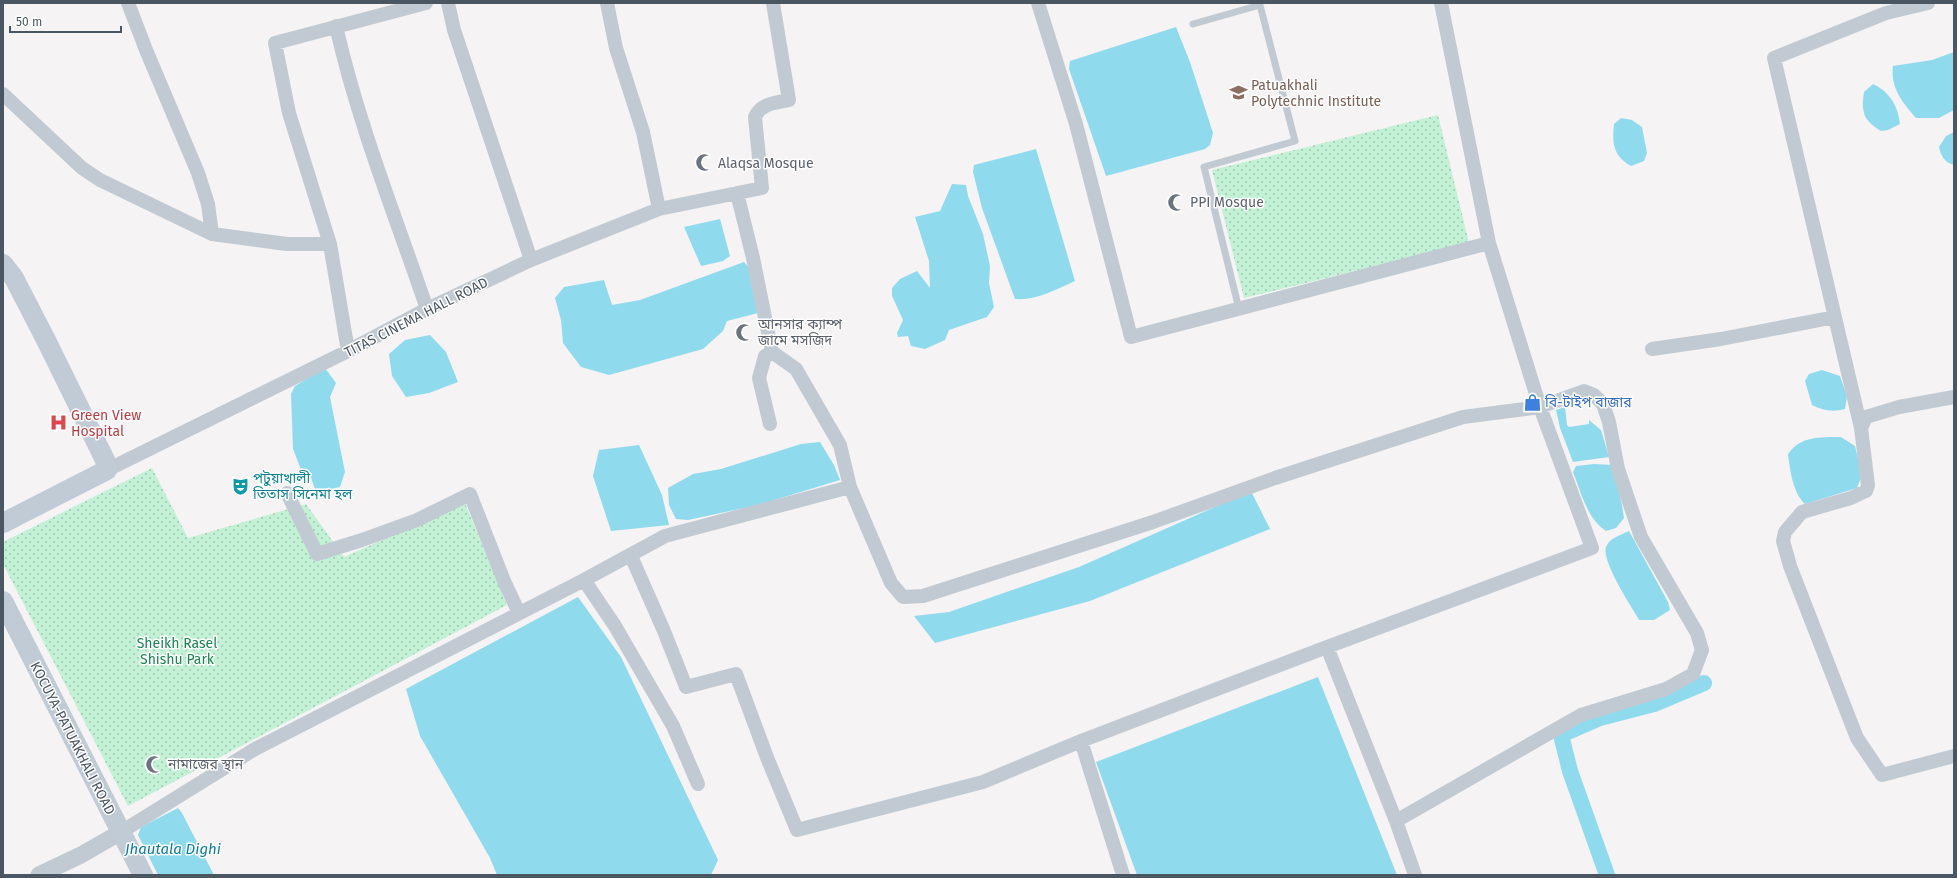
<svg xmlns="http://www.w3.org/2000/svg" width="1957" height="878" font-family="'Fira Sans','Noto Sans Bengali',sans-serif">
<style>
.green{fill:url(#green-dots)}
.water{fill:#90daee}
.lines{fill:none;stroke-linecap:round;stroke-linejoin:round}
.canal{stroke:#90daee;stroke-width:16}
.service{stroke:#c1cad2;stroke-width:7}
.minor{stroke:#c1cad2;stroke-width:14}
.tertiary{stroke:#c1cad2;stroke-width:17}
.secondary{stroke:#c1cbd6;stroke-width:20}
.labels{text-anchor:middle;stroke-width:3;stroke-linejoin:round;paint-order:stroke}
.education-label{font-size:14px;fill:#785e54;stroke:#fff;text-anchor:start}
.worship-label{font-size:14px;fill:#5b616d;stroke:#fff;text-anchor:start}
.street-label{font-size:14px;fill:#4a5661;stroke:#fff}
.shop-label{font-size:14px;fill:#366cbe;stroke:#fff;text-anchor:start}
.health-label{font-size:14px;fill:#be3a42;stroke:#fff;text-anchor:start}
.culture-label{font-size:14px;fill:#0d838f;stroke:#fff;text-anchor:start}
.park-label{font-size:14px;fill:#17864f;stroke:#fff}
.water-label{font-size:15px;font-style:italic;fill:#0c7c9b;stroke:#fff}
</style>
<defs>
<pattern id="green-dots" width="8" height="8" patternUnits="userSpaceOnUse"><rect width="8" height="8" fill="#c3f1d5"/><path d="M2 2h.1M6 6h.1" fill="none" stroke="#a0c6b0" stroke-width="1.8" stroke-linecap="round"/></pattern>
</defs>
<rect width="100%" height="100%" fill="#f5f3f3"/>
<path class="green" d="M1438 115 1469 243 1244 298 1212 170Z
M152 468 188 538 306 504 344 557 465 503 507 605 128 806 3 564V542Z"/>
<path class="water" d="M1176 27 1190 62 1213 133 1210 145 1205 149 1106 176 1069 69 1070 61Z
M1954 52V110L1939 118H1916C1903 103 1890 88 1893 66L1932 60Z
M1873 84C1890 92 1898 106 1900 124L1888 130 1881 131C1863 120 1861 112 1864 92Z
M1621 118 1632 120 1642 127 1647 153 1644 161 1631 166C1613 156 1612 143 1614 124Z
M1954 132V165C1944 162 1941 156 1939 147L1946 136Z
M1036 149 1075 281C1057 289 1035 301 1015 299L982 208 973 172 974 165Z
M952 184 966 185 968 196 983 234 990 266 989 283 994 307 987 317 949 330 945 340 925 349 911 346 908 336 898 337 897 333 903 320 892 296V288L900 279 917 271 930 288 929 261 915 217 940 211Z
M720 219 730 256 723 261 701 266 684 227Z
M744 262 749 268 758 313 727 321 723 331 703 349 609 375 581 367 563 343 561 320 555 298 564 287 604 280 612 305 640 300Z
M430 335 446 352 458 382 429 393 406 397 392 376 389 354 405 340Z
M325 368 336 383 330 397 345 472 340 487 316 492 309 472H302L293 449 291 394 295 386Z
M1822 370 1840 376 1847 396 1845 409C1832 412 1824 411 1812 405L1805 381 1809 374Z
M1565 407 1567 425 1569 427 1589 424V420L1601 430 1609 457 1573 462 1560 428 1556 410Z
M1841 437 1855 446 1862 475 1857 488 1805 504C1793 493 1790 470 1788 454 1800 436 1821 437 1841 437Z
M820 442 834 465 840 480 758 505 688 520 676 519 669 505 668 488 693 474 721 469 801 444Z
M639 445 662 495 669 525 611 531 593 476 599 450Z
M1594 464 1613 465 1622 505 1624 518 1616 528 1606 531C1587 519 1581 492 1573 472L1576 466Z
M1251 491 1270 529 1090 601 935 643 914 616 949 612 1079 567Z
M1629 531 1668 602 1670 610 1654 620H1639L1638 618C1630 605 1601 560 1606 547 1609 538 1621 535 1629 531Z
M578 597 621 657 718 860 711 875H497L490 858 420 736 406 689Z
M1318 677 1397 875H1137L1096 762Z
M178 808 182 813 214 875H158L138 835 141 827Z"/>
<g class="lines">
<path class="canal" d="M1607 875 1570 771 1561 735 1600 718 1654 704 1704 683"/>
<path class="service" d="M1193 24 1260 5 1295 141 1204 167 1239 309"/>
<path class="minor" d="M128 3 146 50 198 173 208 204 212 234
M448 3 454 30 531 260
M607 3 616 48 643 132 659 209
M1038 3 1076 124 1131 337 1489 243 1540 407 1592 548 1327 647 1396 821 1415 875
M1441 3 1489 243
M336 26C358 123 395 215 427 309
M3 94 82 168 100 180 212 234 287 244H330
M737 193 753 258 772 352 796 369 840 445 850 487 891 583 903 597 923 596 1153 522 1275 478 1463 417 1540 407 1584 391 1594 395 1603 404 1609 422 1618 469 1641 537 1697 633 1702 650 1693 674 1666 689 1581 715 1396 821
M1652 349 1721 339 1835 317
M348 351 330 244 289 113 275 43 426 3
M1954 397 1899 407 1866 417 1861 428 1868 485 1866 491 1851 498 1802 512 1785 532 1783 541 1790 566 1857 738 1882 775 1954 756
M770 424 759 378 765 356 772 352
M1861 428 1774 58 1886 13 1928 3
M107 470 348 351 427 309 531 260 659 209 762 188 755 117C761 103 776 103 789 100L773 3
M287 493 317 554 362 540 417 520 470 494 504 581 519 613
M631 556 664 631 686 687 736 674 768 760 797 830 983 782 1081 741
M584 580 665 536 850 487
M121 832 255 749 584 580 615 626 673 726 698 784
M1123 875 1081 741 1327 647"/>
<path class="tertiary" d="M39 875 81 855 121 832"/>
<path class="secondary" d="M3 264 14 278 46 340 105 460 107 470 3 523
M3 601 143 875"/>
</g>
<defs>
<symbol id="university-bare" viewBox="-9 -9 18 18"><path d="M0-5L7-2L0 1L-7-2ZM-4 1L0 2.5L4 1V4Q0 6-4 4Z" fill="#8d6e63" stroke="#fff" stroke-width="2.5" paint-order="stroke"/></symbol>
<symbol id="mosque-bare" viewBox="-9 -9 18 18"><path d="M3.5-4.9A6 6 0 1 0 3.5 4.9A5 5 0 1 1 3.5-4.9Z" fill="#6b7280" stroke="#fff" stroke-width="2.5" paint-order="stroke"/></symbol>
<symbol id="shop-bare" viewBox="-9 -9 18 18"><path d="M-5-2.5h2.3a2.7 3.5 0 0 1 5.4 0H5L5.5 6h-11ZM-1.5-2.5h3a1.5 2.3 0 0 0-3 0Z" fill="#3f7fe0" stroke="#fff" stroke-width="2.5" paint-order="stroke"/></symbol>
<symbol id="hospital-bare" viewBox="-9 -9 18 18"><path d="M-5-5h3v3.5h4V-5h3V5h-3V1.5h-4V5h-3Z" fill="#e0444e" stroke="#fff" stroke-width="2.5" paint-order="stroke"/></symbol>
<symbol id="theatre-bare" viewBox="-9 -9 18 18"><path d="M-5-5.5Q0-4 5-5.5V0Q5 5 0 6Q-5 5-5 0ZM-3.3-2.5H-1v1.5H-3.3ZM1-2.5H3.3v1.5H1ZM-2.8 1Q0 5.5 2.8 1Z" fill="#0f9aa8" stroke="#fff" stroke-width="2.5" paint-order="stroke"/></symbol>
</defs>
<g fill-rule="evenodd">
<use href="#university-bare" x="1226" y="80" width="25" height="25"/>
<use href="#mosque-bare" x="692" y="150" width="25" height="25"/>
<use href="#mosque-bare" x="1164" y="190" width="25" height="25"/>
<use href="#mosque-bare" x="732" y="320" width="25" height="25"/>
<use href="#shop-bare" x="1520" y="390" width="25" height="25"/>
<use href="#hospital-bare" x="46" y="410" width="25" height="25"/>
<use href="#theatre-bare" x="228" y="474" width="25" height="25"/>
<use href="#mosque-bare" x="142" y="752" width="25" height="25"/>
</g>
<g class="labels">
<g class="education-label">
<text x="1251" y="90">Patuakhali<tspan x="1251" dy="16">Polytechnic Institute</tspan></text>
</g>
<g class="worship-label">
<text x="718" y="168">Alaqsa Mosque</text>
<text x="1190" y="207">PPI Mosque</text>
<text x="758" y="329">আনসার ক্যাম্প<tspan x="758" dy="16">জামে মসজিদ</tspan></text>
<text x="168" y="769">নামাজের স্থান</text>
</g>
<g class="street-label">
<text transform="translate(416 317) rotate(-27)" y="5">TITAS CINEMA HALL ROAD</text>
<text transform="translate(73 738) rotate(63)" y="5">KOCUYA-PATUAKHALI ROAD</text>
</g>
<g class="shop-label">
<text x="1545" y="407">বি-টাইপ বাজার</text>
</g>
<g class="health-label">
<text x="71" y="420">Green View<tspan x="71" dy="16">Hospital</tspan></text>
</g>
<g class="culture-label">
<text x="253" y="483">পটুয়াখালী<tspan x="253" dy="16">তিতাস সিনেমা হল</tspan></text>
</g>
<g class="park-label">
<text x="177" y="648">Sheikh Rasel<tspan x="177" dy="16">Shishu Park</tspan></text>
</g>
<g class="water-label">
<text x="173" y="854">Jhautala Dighi</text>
</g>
</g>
<rect width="1957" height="878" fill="none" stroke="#4a5661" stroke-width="8"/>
<path d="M10 26v6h111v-6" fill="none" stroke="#4a5661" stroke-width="2"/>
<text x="16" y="26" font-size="12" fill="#4a5661" stroke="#ffffff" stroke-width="3" paint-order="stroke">50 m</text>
</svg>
